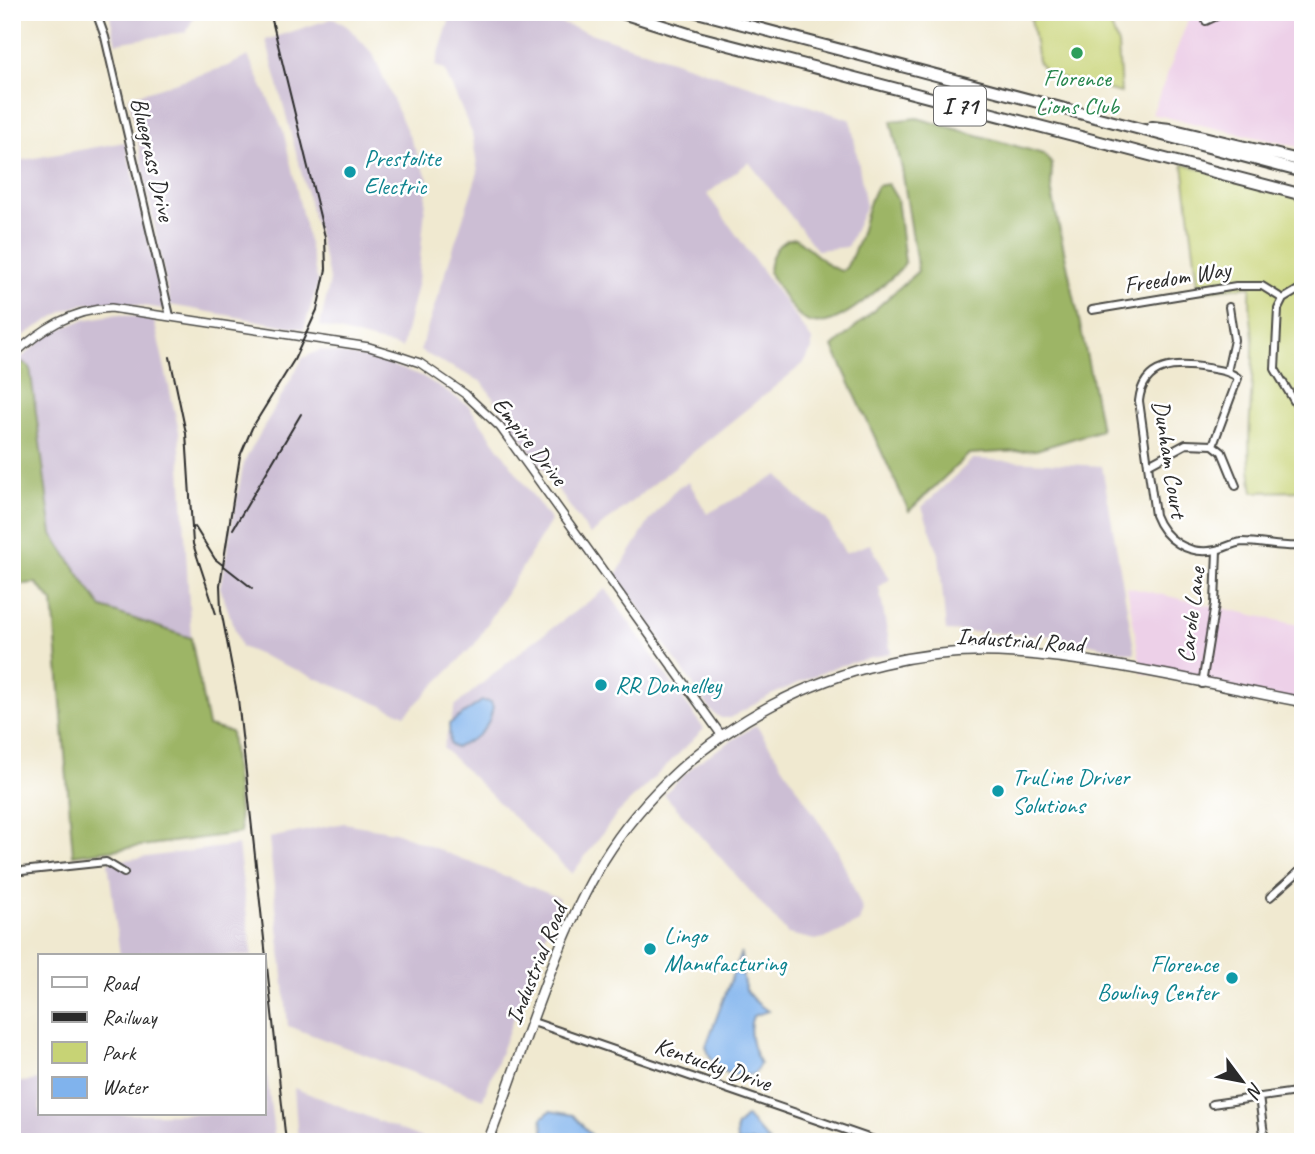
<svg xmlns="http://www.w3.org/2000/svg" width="1315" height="1154" font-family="Caveat,sans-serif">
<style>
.built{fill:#edd0e8}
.industrial{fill:#ccbed4}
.green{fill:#c7d375;stroke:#797f50;stroke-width:2}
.forest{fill:#9db566;stroke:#647048;stroke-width:2}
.water{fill:#80b3ed;stroke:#566f8c;stroke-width:2}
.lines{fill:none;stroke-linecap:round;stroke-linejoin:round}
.minor-casing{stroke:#494844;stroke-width:10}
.tertiary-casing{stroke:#494844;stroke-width:10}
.secondary-casing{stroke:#494844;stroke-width:12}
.motorway-casing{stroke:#494844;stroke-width:14}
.minor{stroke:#fff;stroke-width:6}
.tertiary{stroke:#fff;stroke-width:7}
.secondary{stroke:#fff;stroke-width:9}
.motorway{stroke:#fff;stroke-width:10}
.rail{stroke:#2b2b2b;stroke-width:2}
.leisure-dot{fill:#2e9e5b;stroke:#fff;stroke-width:2.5}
.culture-dot{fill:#0f9aa8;stroke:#fff;stroke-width:2.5}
.labels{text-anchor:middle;stroke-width:5;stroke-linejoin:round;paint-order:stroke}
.shield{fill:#fff;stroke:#6b6b6b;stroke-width:2}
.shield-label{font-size:23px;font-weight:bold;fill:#2b2b2b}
.leisure-label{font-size:24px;fill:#27864d;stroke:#fff}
.culture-label{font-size:24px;fill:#0d838f;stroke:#fff;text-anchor:start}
.street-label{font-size:24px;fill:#2b2b2b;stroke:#fff}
</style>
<rect width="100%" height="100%" fill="#fff"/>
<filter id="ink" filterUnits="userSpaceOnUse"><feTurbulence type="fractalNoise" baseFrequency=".0143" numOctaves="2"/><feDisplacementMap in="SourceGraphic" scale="14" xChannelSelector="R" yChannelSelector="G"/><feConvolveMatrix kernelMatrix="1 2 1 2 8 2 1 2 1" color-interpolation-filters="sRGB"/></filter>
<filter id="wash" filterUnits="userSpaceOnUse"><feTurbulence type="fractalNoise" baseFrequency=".00686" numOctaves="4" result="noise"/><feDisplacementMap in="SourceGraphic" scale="28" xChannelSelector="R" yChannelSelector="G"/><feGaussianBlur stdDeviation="1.57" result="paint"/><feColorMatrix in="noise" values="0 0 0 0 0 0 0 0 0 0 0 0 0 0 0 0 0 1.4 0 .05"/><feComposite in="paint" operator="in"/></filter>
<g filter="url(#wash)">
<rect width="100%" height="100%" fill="#f0e9d0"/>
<path class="built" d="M1191 12H1303V148L1152 114Z
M1127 587 1303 626V702L1142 673Z"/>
<path class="industrial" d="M109 12H197L186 32 116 43Z
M452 12H527L851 120 866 206 847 247 817 250 749 162 707 194 812 340V349L803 364 590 535 482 382 420 351 478 172 472 133 444 69 435 66Z
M334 18 348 27 373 54 428 179 418 281 402 348 320 326 330 280 266 40Z
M248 56 283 130 318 283 304 329 170 305 129 97 228 66Z
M125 142 165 309 122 303 84 304 64 311 21 337 12 335V162Z
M118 314 154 320 179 431 191 638 102 608 52 534 30 367 19 360 50 333 83 320Z
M320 350 369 358 422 376 468 405 551 521 475 644 405 715 241 647 220 587 244 462 303 358Z
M973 459 1102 466 1135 654 1055 636 946 631 939 554 922 507Z
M778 475 797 497 827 520 845 553 870 544 890 579 879 587 891 653 835 667 771 695 730 718H721L712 712 616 575 650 520 677 488 689 482 707 514Z
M606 589 704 729 617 814 572 874 443 748 455 706 530 644Z
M756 725 837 849 863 910 859 922 829 937 815 940 788 934 664 794 698 762Z
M344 823 395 832 559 898 483 1099 288 1026 269 838Z
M238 845 252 956H120L108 862Z
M264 1050 275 1142H12V1083L40 1080V1114H264Z
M294 1088 432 1142H298Z"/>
<path class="green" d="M1030 12H1106L1118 45 1121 93 1048 75 1038 61Z
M1183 164 1303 195V491L1253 492C1244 441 1254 391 1253 340 1252 320 1248 305 1251 286L1199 292Z"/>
<path class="forest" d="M917 118 1044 154 1052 164 1051 188C1067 269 1087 349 1101 430L1036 450 969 454 909 511 833 347 918 271 902 169 891 121Z
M888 184 897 199 905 262 901 269C882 286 831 337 805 320 789 309 779 288 769 272 770 255 778 239 796 238L831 267 841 271 846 268C851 258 857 247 860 236 866 218 867 203 877 186Z
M19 360 30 367 52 534 102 608 191 638 208 726 231 732 241 833 73 855 53 602 36 583 12 585V367Z"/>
<path class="water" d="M482 701 491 702 493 707C488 732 477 738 455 748L450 744 449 724Z
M741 952C743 983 740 993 768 1011L753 1016C746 1032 753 1050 760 1064L754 1074C731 1079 712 1070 706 1046Z
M550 1111 573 1115 598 1142H544L542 1118Z
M746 1116 769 1142H737L736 1128Z"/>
</g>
<g filter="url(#ink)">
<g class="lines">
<defs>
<path id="minor" d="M96 12 105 37 170 316
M1206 21 1225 12
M1283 299 1278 309 1275 369 1303 416
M1092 310 1236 286H1262L1283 299 1303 287
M1227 372 1234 340 1229 307
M1213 445 1238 378C1230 371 1218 370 1207 368 1177 363 1143 363 1139 401L1155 515C1164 539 1188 556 1216 550 1225 548 1233 543 1242 542 1263 542 1282 548 1303 546
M1213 445 1222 452 1236 486
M1149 464 1186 444 1213 445
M1202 684 1215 604 1217 550
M12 872 106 862 124 873
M1270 897 1303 868
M533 1022 880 1142
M1259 1097 1265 1142
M1212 1104 1303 1091"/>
<path id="tertiary" d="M12 356C42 329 70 310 111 308L369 347 399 356 420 363 465 394 500 427 722 736"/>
<path id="secondary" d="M488 1142C523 1051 553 944 603 861 684 729 843 646 998 652 1100 657 1203 683 1303 702"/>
<path id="motorway" d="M619 12 698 37 1303 195
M697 12 1303 172
M1152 127 1170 129 1303 161"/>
</defs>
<use href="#minor" class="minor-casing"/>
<use href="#tertiary" class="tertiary-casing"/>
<use href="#secondary" class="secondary-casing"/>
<use href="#motorway" class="motorway-casing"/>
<use href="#minor" class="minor"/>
<use href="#tertiary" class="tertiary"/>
<use href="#secondary" class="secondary"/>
<use href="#motorway" class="motorway"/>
<path class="rail" d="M270 12 325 237 326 269 317 310 294 360 252 428 240 456 220 585 221 610 238 699 286 1142
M170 357 186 433 193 544 216 614
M195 527 215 559 252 588
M233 529 301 414"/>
</g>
</g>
<circle class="leisure-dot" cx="1077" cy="53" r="7"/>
<g class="culture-dot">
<circle cx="350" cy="172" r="7"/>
<circle cx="601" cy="685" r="7"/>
<circle cx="998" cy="791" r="7"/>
<circle cx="650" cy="949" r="7"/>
<circle cx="1232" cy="978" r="7"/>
</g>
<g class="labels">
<rect class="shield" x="934" y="86.5" width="52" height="39" rx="5"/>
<g class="shield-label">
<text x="960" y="114">I 71</text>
</g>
<g class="leisure-label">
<text x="1077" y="86">Florence<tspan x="1077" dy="28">Lions Club</tspan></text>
</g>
<g class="culture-label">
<text x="364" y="166">Prestolite<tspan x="364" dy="28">Electric</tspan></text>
<text x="615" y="693">RR Donnelley</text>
<text x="1012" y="785">TruLine Driver<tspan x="1012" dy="28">Solutions</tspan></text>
<text x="664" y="943">Lingo<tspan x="664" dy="28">Manufacturing</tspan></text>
<text x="1218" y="972" text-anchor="end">Florence<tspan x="1218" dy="28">Bowling Center</tspan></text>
</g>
<g class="street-label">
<text transform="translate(153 159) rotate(77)" y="8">Bluegrass Drive</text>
<text transform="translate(1177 277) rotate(-9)" y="8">Freedom Way</text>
<text transform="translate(530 441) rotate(52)" y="8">Empire Drive</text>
<text transform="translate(1170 459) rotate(81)" y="8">Dunham Court</text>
<text transform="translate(1191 615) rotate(-83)" y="8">Carole Lane</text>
<text transform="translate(1020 640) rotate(4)" y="8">Industrial Road</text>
<text transform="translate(536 964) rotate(-68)" y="8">Industrial Road</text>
<text transform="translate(713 1064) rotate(19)" y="8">Kentucky Drive</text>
</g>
</g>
<rect width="1315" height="1154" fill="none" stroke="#fff" stroke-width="42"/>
<rect x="38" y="954" width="228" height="161" fill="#ffffff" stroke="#aaaaaa" stroke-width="2"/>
<rect x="52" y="977" width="35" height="10" fill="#ffffff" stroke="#aaaaaa" stroke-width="2"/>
<text x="102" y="990" font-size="21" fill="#2b2b2b">Road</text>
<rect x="52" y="1012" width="35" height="10" fill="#2b2b2b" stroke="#aaaaaa" stroke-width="2"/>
<text x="102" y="1024" font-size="21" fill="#2b2b2b">Railway</text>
<rect x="52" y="1042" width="35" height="21" fill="#c7d375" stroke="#aaaaaa" stroke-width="2"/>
<text x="102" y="1060" font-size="21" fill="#2b2b2b">Park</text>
<rect x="52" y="1077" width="35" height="21" fill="#80b3ed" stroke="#aaaaaa" stroke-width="2"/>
<text x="102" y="1094" font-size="21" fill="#2b2b2b">Water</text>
<g transform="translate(1242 1081) rotate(122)" stroke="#ffffff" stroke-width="5" paint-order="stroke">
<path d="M0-5L12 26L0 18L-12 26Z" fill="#2b2b2b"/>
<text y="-10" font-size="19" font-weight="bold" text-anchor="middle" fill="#2b2b2b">N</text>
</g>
</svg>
